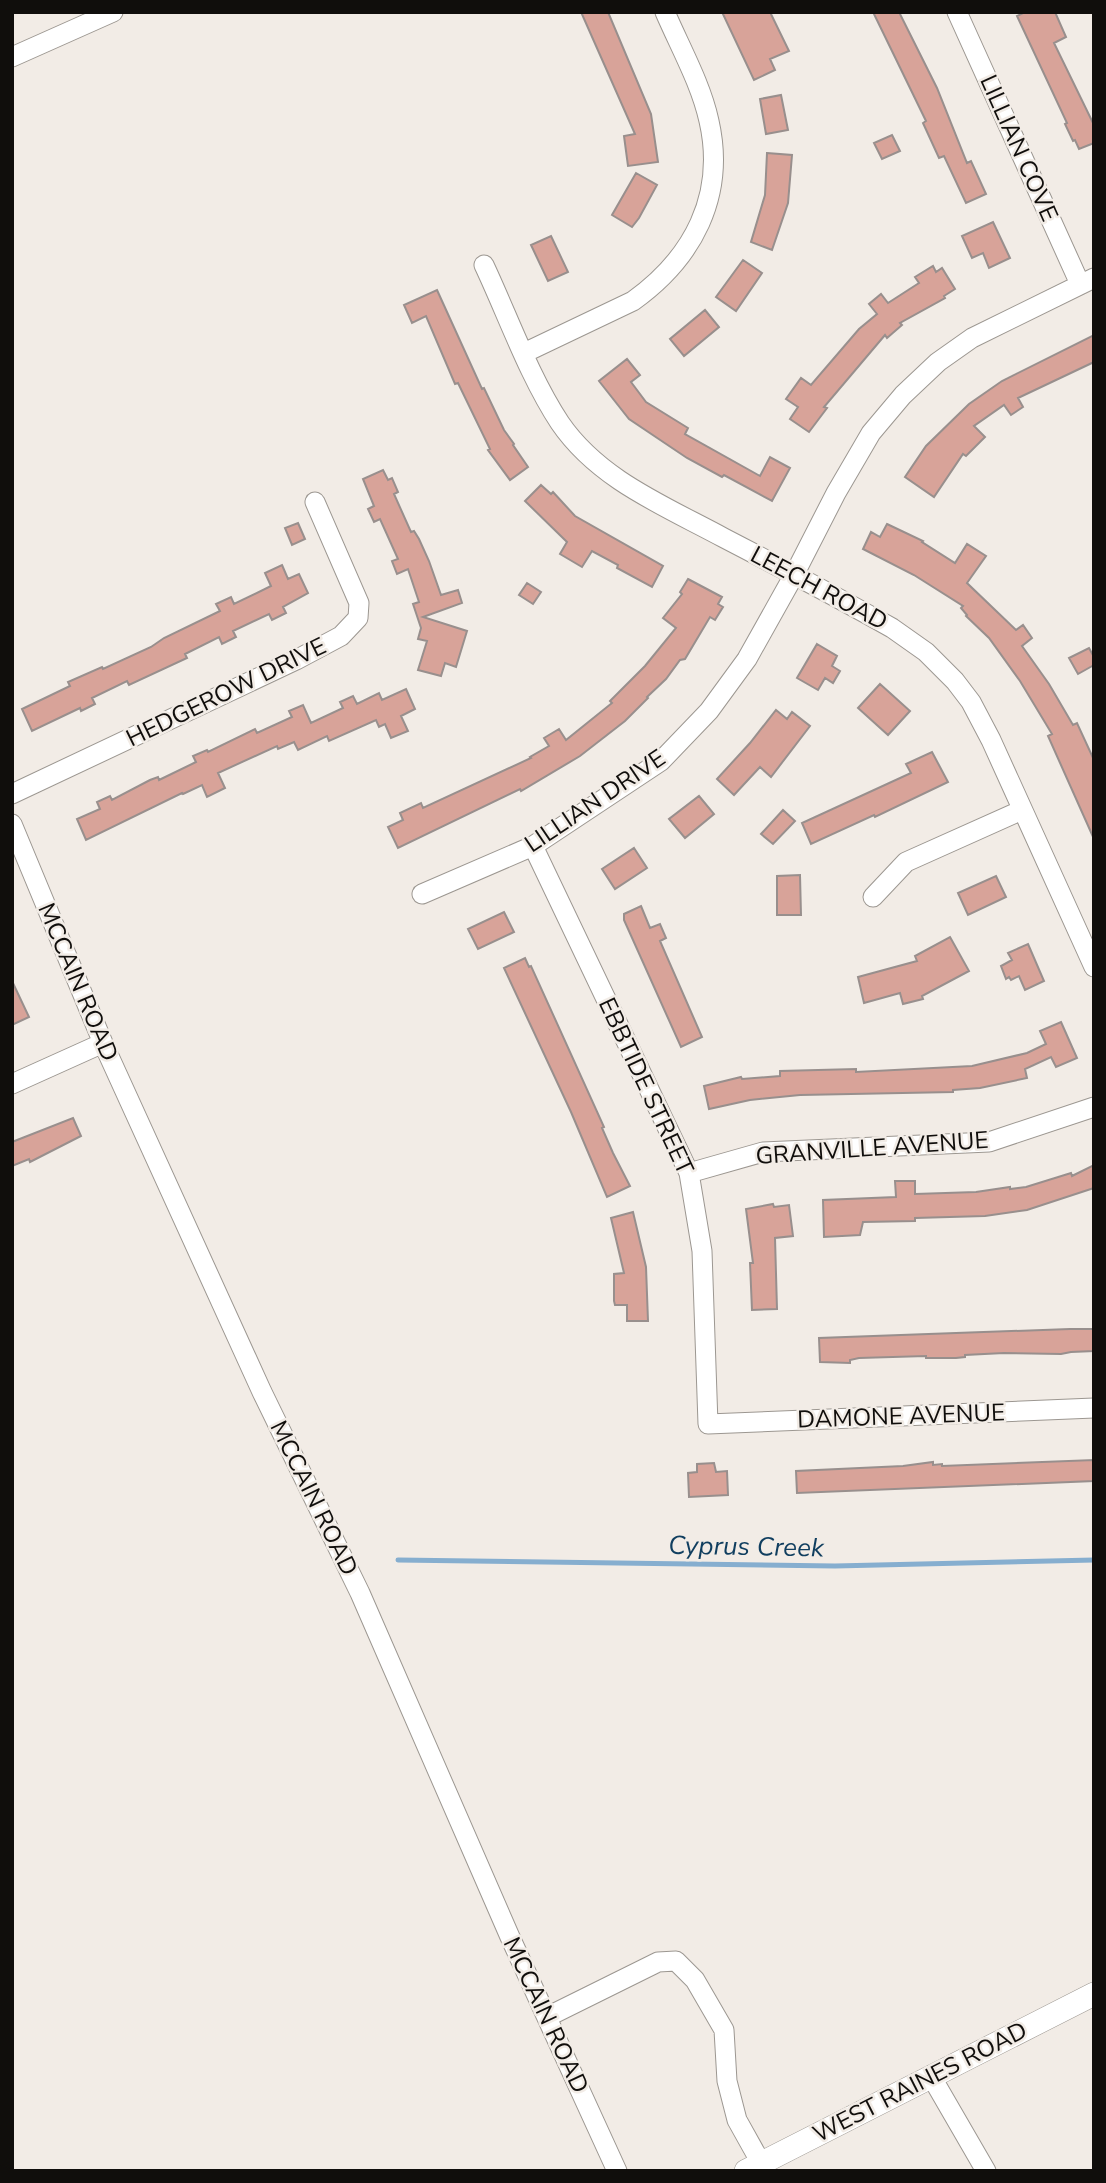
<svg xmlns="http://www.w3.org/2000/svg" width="1106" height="2183" font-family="'Nunito Sans',sans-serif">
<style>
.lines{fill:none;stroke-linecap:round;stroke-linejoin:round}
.stream{stroke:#86aecf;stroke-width:5}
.building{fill:#d8a399;stroke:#988f8d;stroke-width:2}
.minor-casing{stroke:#9c9791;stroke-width:21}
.major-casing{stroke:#9c9791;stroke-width:24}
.minor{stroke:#fff;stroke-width:19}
.major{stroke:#fff;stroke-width:23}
.labels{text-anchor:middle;stroke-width:5;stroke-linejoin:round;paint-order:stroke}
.street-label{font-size:24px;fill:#100e0c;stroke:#f2ece6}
.water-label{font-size:26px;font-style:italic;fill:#103e5f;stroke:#f2ece6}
</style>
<rect width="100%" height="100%" fill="#f2ece6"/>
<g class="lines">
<path class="stream" d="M398 1560 835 1566 1094 1560"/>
</g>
<path class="building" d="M581 12H608L651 114 658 162 628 166 624 136 635 134Z
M722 12H770L789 51 770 59 775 70 754 80Z
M873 12H899L937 88 967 163 971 161 986 194 966 203 944 156 939 158 923 123 926 121Z
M1025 12H1055L1066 37 1054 43 1094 125V143L1079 149 1075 140 1073 141 1065 124 1067 123 1017 16Z
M781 95 788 130 766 134 760 99Z
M892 135 900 151 882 159 874 143Z
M767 153 792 155 788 203 772 250 751 242 765 195Z
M636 173 657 185 639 218 632 227 612 215Z
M993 222 1010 258 989 268 983 253 972 258 962 236Z
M551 236 568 272 548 281 531 245Z
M743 260 762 273 736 311 716 297Z
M933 266 936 272 942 268 955 289 944 296 945 298 900 323 902 325 887 338 885 335 824 407 827 408 809 432 790 419 798 407 786 399 801 378 811 385 859 329 877 314 869 304 881 294 888 303 919 283 915 277Z
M437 290 482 389 484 388 504 430 514 444 513 445 528 467 510 480 488 450 490 449 458 383 455 384 426 316 412 323 404 305Z
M705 310 719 327 684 356 670 339Z
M1094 335V362L1018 398 1023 407 1011 415 1004 405 974 426 985 437 966 456 963 454 934 497 905 477 926 446 969 404 1002 381Z
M627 359 640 375 631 382 646 402 688 428 685 434 760 476 770 457 790 468 772 501 724 475 722 477 687 458 629 419 599 381Z
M383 470 388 480 392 478 398 492 394 494 411 532 414 531 419 539 429 561 441 595 458 590 462 603 423 617 467 631 456 667 445 663 441 676 418 670 427 641 418 639 421 628 413 604 419 602 408 569 397 574 392 561 398 559 380 519 374 522 368 509 374 506 363 479Z
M541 485 551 494 553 492 575 516 663 566 652 587 617 568 618 565 592 551 582 567 560 554 567 542 525 501Z
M298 523 305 539 292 545 285 528Z
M887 524 923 541 922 542 955 563 967 544 986 556 967 583 1016 630 1023 625 1032 638 1022 646 1049 684 1073 725 1077 723 1094 760V839L1048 736 1052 734 1020 681 989 638 966 616 967 615 961 608 963 606 914 575 863 549 871 532 880 537Z
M282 565 288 579 299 574 308 593 283 607 286 613 272 620 269 614 233 631 236 637 222 644 219 637 185 654 187 658 129 685 127 681 92 698 95 704 81 711 80 708 32 731 22 709 70 686 68 682 102 667 103 669 151 647 164 638 220 611 216 604 231 597 234 604 271 586 265 573Z
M688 579 722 597 718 604 723 607 715 620 710 617 685 659 680 660 666 679 647 697 648 698 625 721 580 756 521 791 520 789 398 848 388 827 403 820 400 813 421 803 423 808 531 758 530 757 549 746 544 738 559 729 566 740 612 703 610 701 645 666 676 628 663 618 682 594 680 592Z
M527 583 541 592 533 604 519 595Z
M817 644 837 656 832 666 840 671 833 683 825 678 818 690 797 678Z
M1089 648 1094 657V665L1078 674 1069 658Z
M880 684 910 711 888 735 858 708Z
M406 689 415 709 401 716 408 731 391 738 385 724 379 727 376 720 329 741 327 736 298 750 294 742 278 749 277 746 218 773 225 788 207 797 202 785 183 794 182 793 86 840 77 819 100 809 97 802 110 796 112 800 150 780 158 777 159 780 196 762 193 756 207 750 208 752 255 729 257 733 292 717 289 711 303 705 311 723 343 708 340 702 353 696 357 704 379 693 382 700Z
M776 710 787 719 792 712 810 726 771 777 760 767 734 795 717 779 750 743Z
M932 752 948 782 875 817 874 815 811 844 802 823 911 773 906 764Z
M699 796 714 814 685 838 669 819Z
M783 810 795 821 773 844 761 834Z
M634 848 647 868 615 889 602 869Z
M800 875 801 915H777V876Z
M996 876 1006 897 968 915 958 893Z
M641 906 650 928 660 924 666 938 660 941 702 1037 681 1047 624 920V914Z
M504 912 514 932 478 949 468 929Z
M950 937 969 971 922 996 923 999 903 1004 900 993 864 1003 858 977 917 961 915 956Z
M1028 944 1044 981 1025 990 1019 976 1011 980 1009 977 1006 979 1001 966 1012 960 1008 953Z
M525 958 529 967 531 966 604 1127 602 1128 613 1153 630 1186 607 1197 571 1112 504 968Z
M12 981 29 1017 12 1025Z
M1061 1022 1077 1058 1056 1067 1051 1057 1025 1069 1027 1078 980 1088 953 1090V1092L800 1095 750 1100 709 1109 704 1086 741 1077 742 1079 780 1076V1071L856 1069V1072L972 1066 1027 1053 1046 1044 1040 1031Z
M73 1118 81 1136 30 1162 29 1159 12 1166V1142Z
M1094 1165V1188L1027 1210 985 1216 915 1218V1221L863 1222 860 1235 824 1237 823 1200 896 1197 895 1181H915V1194L976 1192 1010 1187V1189L1026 1187 1071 1173 1072 1176Z
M773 1204 774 1207 789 1205 793 1236 775 1238 777 1309 752 1310 750 1263H753L746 1209Z
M633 1212 646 1267 648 1321H627V1305H615L614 1301V1274L624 1273 611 1218Z
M1070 1329H1094V1351L1071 1352 1061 1354 1004 1353 965 1355V1357L956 1358H926V1356L859 1358 850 1360V1363L820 1362 819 1338Z
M1094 1460V1481L797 1493 796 1471 903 1466 933 1462V1465L942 1464V1466Z
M714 1463 716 1472 727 1471 728 1495 689 1497 688 1473 697 1472V1464Z"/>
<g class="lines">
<defs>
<path id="minor" d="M957 12 1080 284
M12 57 113 12
M484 265C508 316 529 376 560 423 599 480 665 506 724 538 780 567 837 597 892 628L926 652 955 681 971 702 991 740 1094 967
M524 353 633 301C693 258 726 196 709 121 701 84 680 47 665 12
M12 794 296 660 341 636 358 618 359 603 315 502
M12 824 103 1043 262 1392 360 1593 510 1937 617 2171
M533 846 689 1173 702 1251 708 1424 1094 1408
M422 894 533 846 661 761 709 711 747 659 794 575 836 493 871 433 903 395 938 362 972 338 1094 278
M873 897 906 862 1022 810
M12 1084 103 1043
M689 1173 763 1152 989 1142 1094 1107
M547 2017 658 1962 676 1961 695 1980 724 2030 727 2081 737 2120 761 2163
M931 2076 986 2171"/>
<path id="major" d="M746 2171 1094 1994"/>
</defs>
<use href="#minor" class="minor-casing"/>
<use href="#major" class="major-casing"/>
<use href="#minor" class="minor"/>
<use href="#major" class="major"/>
</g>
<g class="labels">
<g class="street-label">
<text transform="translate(1019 148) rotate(66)" y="8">LILLIAN COVE</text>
<text transform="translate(819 588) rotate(28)" y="8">LEECH ROAD</text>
<text transform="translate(226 692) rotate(-26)" y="8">HEDGEROW DRIVE</text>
<text transform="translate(595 801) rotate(-34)" y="8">LILLIAN DRIVE</text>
<text transform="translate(78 982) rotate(67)" y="8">MCCAIN ROAD</text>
<text transform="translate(646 1086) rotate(65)" y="8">EBBTIDE STREET</text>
<text transform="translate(872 1148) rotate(-4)" y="8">GRANVILLE AVENUE</text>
<text transform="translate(901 1416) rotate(-2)" y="8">DAMONE AVENUE</text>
<text transform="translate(314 1498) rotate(64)" y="8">MCCAIN ROAD</text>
<text transform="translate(546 2015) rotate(65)" y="8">MCCAIN ROAD</text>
<text transform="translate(920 2082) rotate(-27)" y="8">WEST RAINES ROAD</text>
</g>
<g class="water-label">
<text transform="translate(746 1546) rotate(1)" y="9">Cyprus Creek</text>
</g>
</g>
<rect width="1106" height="2183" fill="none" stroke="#100e0c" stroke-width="28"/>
</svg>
